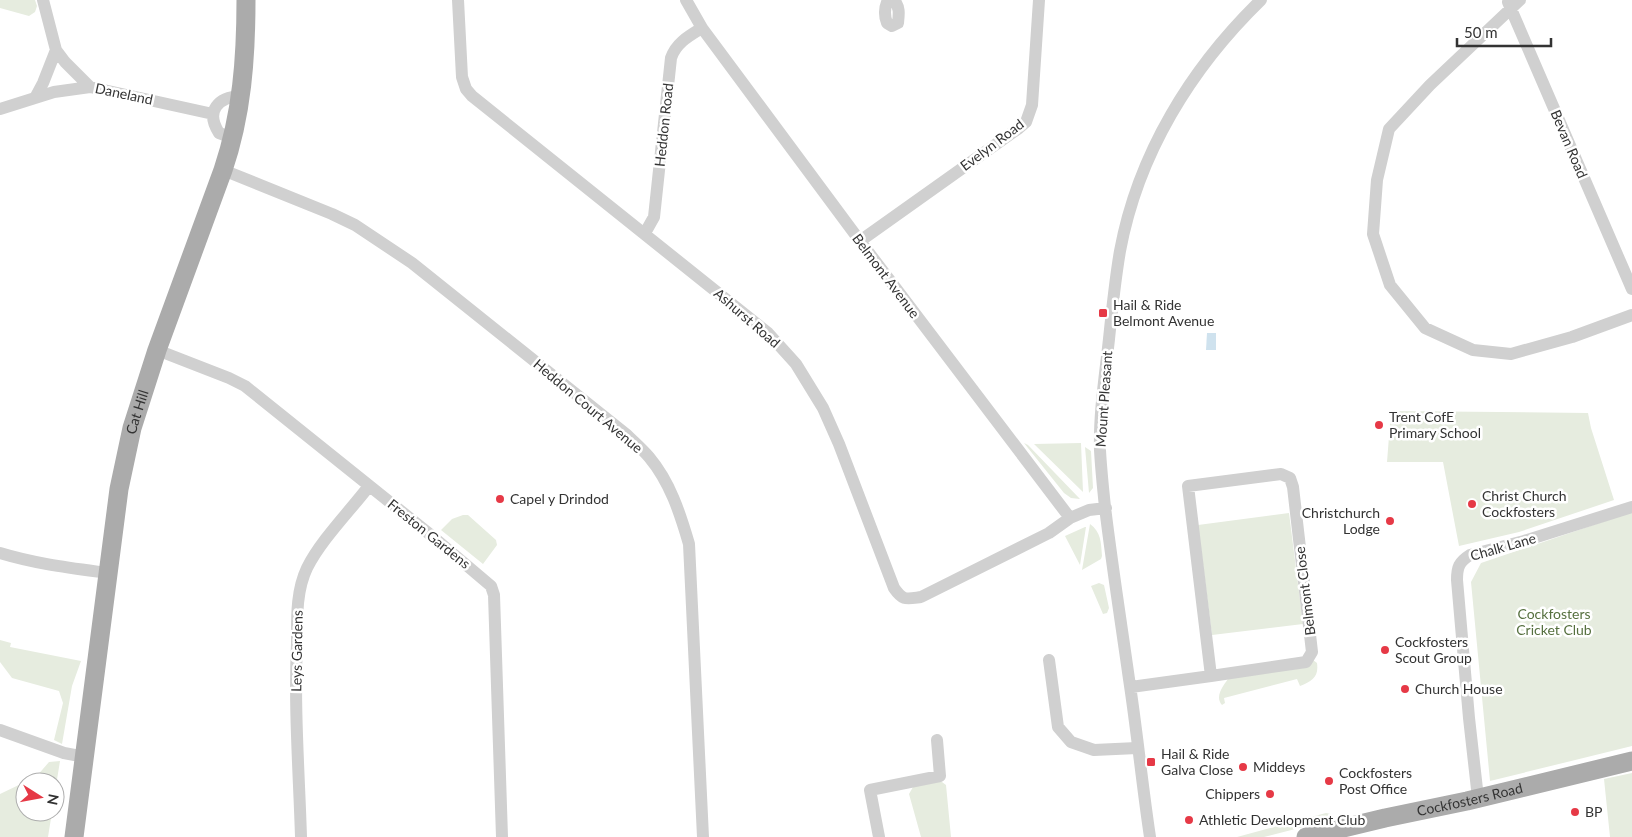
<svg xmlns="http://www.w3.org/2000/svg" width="1632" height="837" font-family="Lato,sans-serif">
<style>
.green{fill:#e6ecdf}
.water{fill:#cfe2ee}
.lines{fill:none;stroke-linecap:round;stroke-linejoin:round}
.street{stroke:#d0d0d0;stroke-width:12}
.primary{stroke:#ababab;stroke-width:19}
.poi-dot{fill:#e63946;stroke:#fff;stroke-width:2}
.labels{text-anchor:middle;stroke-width:5;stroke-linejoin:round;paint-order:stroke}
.street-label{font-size:14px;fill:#333;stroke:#fff}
.poi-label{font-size:14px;fill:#333;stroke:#fff;text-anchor:start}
.park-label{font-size:14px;fill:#56703f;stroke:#fff}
</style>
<rect width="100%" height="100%" fill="#fff"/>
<path class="green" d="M0 0H35L37 6 35 12 29 16 0 8Z
M1391 411 1588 413 1591 428 1614 500 1519 532 1459 546 1443 462H1387Z
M1024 443 1028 445 1080 499 1071 498 1064 493Z
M1081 443 1083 492 1034 444Z
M1085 447 1091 451 1093 488 1089 493Z
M1632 512V746L1490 781 1471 582 1481 563Z
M1289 513 1303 624 1212 635 1198 525Z
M463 515H468L496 540 497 545 483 564 441 530 452 519Z
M1090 524C1101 532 1101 542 1102 556L1101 559 1082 570Z
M1085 527H1086L1080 565 1065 536Z
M1099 583 1104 585 1109 608 1107 613 1103 614 1091 586Z
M0 640 11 643 10 647 81 661 72 686 62 744 54 740 63 703 59 691 12 678 0 662Z
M1313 660 1317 663C1319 677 1312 681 1300 686L1297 679 1224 698 1225 703 1222 705C1214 696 1224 685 1230 676Z
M60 761 55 792V782H25L36 777 49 762Z
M1632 773V837H1610L1604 779Z
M934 781 942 782 946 785 951 837H921L909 794 913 787Z
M25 782V812H52L48 837H0V794Z
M1326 813 1331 814 1334 819 1264 837H1237Z"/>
<path class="water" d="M1207 333H1216V350H1206Z"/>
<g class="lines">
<path class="street" d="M43 0 56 50 65 62 90 87
M458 0 462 77 466 89 472 96 768 333 796 364 823 408 839 444 894 588C903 601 906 599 921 597L1049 533 1070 518
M686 0 702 28 860 241 1070 518 1089 510 1106 508
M888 0C884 8 884 15 887 23L892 26 898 23C899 14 900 7 894 0
M1520 0 1430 85 1389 129 1377 180 1373 234 1390 285 1425 328 1473 350 1511 354 1572 337 1632 315
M1508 2 1632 289
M35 98 43 83 56 50
M0 109 54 92 90 87 213 114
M233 138 219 133C205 111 218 97 241 96
M223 170 332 214 355 225 412 263 627 435C634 442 642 449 649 457 670 482 680 513 689 544L703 837
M645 233 654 217 671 58C676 43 689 36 702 28
M860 241 1019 128 1026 122 1032 105 1039 0
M157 350 229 378 245 386 432 536 491 586 494 595 502 837
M1281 474 1290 478 1293 487 1312 652 1306 662 1211 676 1188 486Z
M0 553C36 564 71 568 108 573
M1049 660 1058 727 1071 742 1094 750 1137 748
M1131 687 1211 676
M0 730 64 753 85 757
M1478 798 1469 718 1457 580C1457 567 1459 562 1470 555L1524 541 1632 507
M301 837C299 772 294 708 297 643 297 618 296 591 307 568 321 540 350 511 369 486
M879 837 870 790 940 776 937 740
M1150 837C1142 784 1137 731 1129 679 1121 622 1112 565 1105 507 1103 488 1101 469 1100 450 1099 413 1105 376 1109 339 1112 310 1115 280 1120 251 1138 154 1191 68 1261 0"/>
<g class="primary">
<path id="s1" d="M74 837 119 489 132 428 157 350 223 170C242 114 246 58 246 0"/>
<path id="s2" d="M1306 837 1385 818 1467 801 1632 761"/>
</g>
</g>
<g class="poi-dot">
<rect x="1098" y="308" width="10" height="10" rx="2.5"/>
<circle cx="1379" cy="425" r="5"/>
<circle cx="500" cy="499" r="5"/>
<circle cx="1472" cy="504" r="5"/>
<circle cx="1390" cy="521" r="5"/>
<circle cx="1385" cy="650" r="5"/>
<circle cx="1405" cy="689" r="5"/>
<rect x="1146" y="757" width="10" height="10" rx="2.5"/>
<circle cx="1243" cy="767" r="5"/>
<circle cx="1329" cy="781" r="5"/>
<circle cx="1270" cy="794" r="5"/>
<circle cx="1575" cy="812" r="5"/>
<circle cx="1189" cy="820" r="5"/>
</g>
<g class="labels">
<g class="street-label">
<text transform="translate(124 94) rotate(12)" y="5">Daneland</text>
<text transform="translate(664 125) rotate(-84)" y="5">Heddon Road</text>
<text transform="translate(1569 144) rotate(67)" y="5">Bevan Road</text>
<text transform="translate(992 145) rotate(-37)" y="5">Evelyn Road</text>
<text transform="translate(886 276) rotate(53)" y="5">Belmont Avenue</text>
<text transform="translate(747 318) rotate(41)" y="5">Ashurst Road</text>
<text transform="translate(1104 399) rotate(-86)" y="5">Mount Pleasant</text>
<text transform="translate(588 406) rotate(40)" y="5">Heddon Court Avenue</text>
<text dy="5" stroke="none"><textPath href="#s1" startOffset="430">Cat Hill</textPath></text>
<text transform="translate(429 534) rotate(39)" y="5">Freston Gardens</text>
<text transform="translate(1503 547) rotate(-16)" y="5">Chalk Lane</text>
<text transform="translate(1305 591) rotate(-97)" y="5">Belmont Close</text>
<text transform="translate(297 651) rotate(-89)" y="5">Leys Gardens</text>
<text dy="5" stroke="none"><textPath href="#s2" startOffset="168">Cockfosters Road</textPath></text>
</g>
<g class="poi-label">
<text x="1113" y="310">Hail &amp; Ride<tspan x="1113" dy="16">Belmont Avenue</tspan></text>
<text x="1389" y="422">Trent CofE<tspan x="1389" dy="16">Primary School</tspan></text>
<text x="1482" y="501">Christ Church<tspan x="1482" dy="16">Cockfosters</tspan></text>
<text x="510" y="504">Capel y Drindod</text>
<text x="1380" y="518" text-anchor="end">Christchurch<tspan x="1380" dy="16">Lodge</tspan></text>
<text x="1395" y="647">Cockfosters<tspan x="1395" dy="16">Scout Group</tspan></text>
<text x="1415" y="694">Church House</text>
<text x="1161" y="759">Hail &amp; Ride<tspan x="1161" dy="16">Galva Close</tspan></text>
<text x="1253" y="772">Middeys</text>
<text x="1339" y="778">Cockfosters<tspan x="1339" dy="16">Post Office</tspan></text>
<text x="1260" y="799" text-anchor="end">Chippers</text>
<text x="1585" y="817">BP</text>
<text x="1199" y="825">Athletic Development Club</text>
</g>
<g class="park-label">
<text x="1554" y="619">Cockfosters<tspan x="1554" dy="16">Cricket Club</tspan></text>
</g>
</g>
<g transform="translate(40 797) rotate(101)"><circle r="24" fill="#ffffff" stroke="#adadad"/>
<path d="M0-4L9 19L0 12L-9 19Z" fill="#e63946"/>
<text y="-8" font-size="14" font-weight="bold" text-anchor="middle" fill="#333333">N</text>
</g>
<path d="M1457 38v8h94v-8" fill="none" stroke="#333333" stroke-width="2.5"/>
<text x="1464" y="38" font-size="15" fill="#333333" stroke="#ffffff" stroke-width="4" paint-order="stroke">50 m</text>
</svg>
